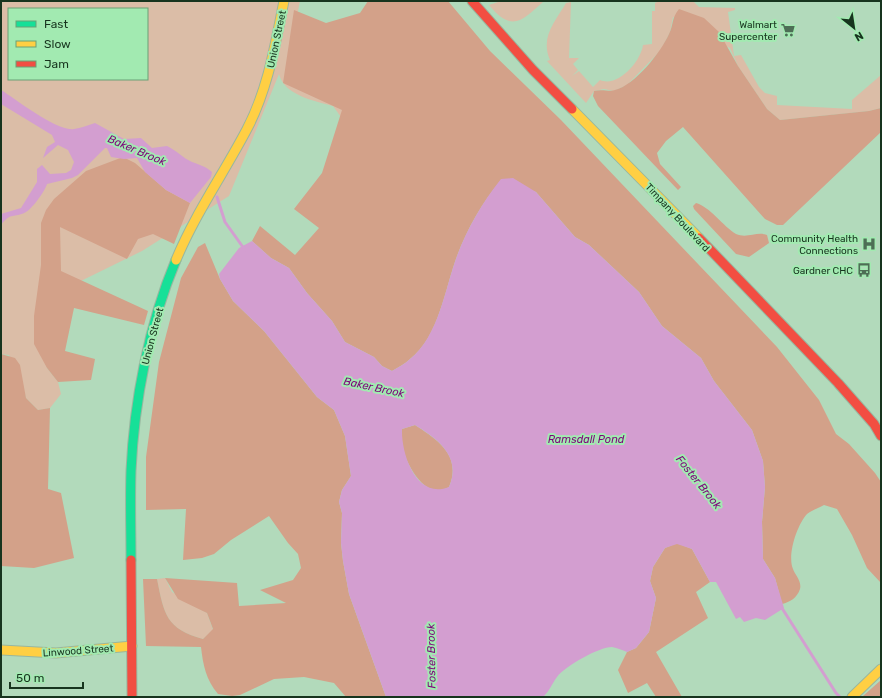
<svg xmlns="http://www.w3.org/2000/svg" width="882" height="698" font-family="Rubik,sans-serif">
<style>
.green{fill:#dbbda7;fill-rule:evenodd}
.forest{fill:#d3a189}
.water{fill:#d39ed0;fill-rule:evenodd}
.lines{fill:none;stroke-linecap:round;stroke-linejoin:round}
.stream{stroke:#d39ed0;stroke-width:3}
.fast-casing{stroke:#98b79f;stroke-width:11}
.slow-casing{stroke:#98b79f;stroke-width:11}
.jam-casing{stroke:#98b79f;stroke-width:11}
.fast{stroke:#16e098;stroke-width:9}
.slow{stroke:#ffcf43;stroke-width:9}
.jam{stroke:#f24e42;stroke-width:9}
.labels{text-anchor:middle;stroke-width:4;stroke-linejoin:round;paint-order:stroke}
.poi-label{font-size:10px;fill:#17341e;stroke:#a2eab1;text-anchor:end}
.street-label{font-size:10px;fill:#17341e;stroke:#a2eab1}
.water-label{font-size:11px;font-style:italic;fill:#7d0279;stroke:#a2eab1}
</style>
<rect width="100%" height="100%" fill="#b2dabb"/>
<path class="green" d="M1 1H300L292 41 338 80 372 160 333 106C314 101 284 95 279 74L229 196 142 251 36 303 47 368 58 382 61 394 50 408 38 410 26 398 22 383 9 355 1 354ZM9 9H147V79H9Z
M501 1H544C522 21 512 33 489 5Z
M659 1H693L699 7 735 8V10L728 12 734 56 741 55 759 87 765 93 777 96V105L852 109V100L881 75V108L869 111 780 120 767 109 738 66 730 48 673 17 670 32 661 50 627 85 614 91 604 89 594 91 586 103 547 61 550 60C540 37 555 22 566 3L571 2 569 58H579L573 64 578 70 572 76 579 71 593 87 600 80C618 88 641 61 643 45L652 44V11H655V3Z
M165 578 172 592 207 613 213 630 203 639C166 629 164 614 157 579Z"/>
<path class="forest" d="M368 1H448L490 51 561 120 777 347 819 400 836 434 849 444 875 473 881 482V583L867 568 852 535 837 509 824 505C819 508 812 510 807 514 797 525 787 555 793 569 795 575 802 581 800 589 797 598 790 602 782 604L775 578 763 559 762 522 765 487 763 461 752 430 714 381 701 358 662 326 639 292 589 245 575 237 536 192 501 180C482 203 468 227 457 256 445 288 439 337 410 359 405 364 398 367 392 371L382 366 374 357 345 342 332 321 307 293 289 268 271 258 252 241 260 226 295 255 319 228 294 209 322 173 342 110 283 83 294 10 326 23 360 13Z
M679 9 704 18 719 32 738 66 767 109 780 120 869 111 881 108V132L783 225H777L765 219 683 127 666 141 657 153 660 164 681 187 678 190 598 106 593 96 594 91C602 89 611 92 615 90 635 85 661 52 669 34 674 24 671 19 679 9Z
M123 157 135 163 166 190 190 203 174 244 153 234 138 239 127 259 60 227 61 271 148 311 144 325 74 308 65 351 95 359 91 380 58 382 47 368 34 344V316L41 265V223L46 210 54 199 86 171Z
M696 203C709 206 724 227 736 234 747 239 757 231 767 235L769 243 749 257 736 254 694 209 693 206Z
M205 243 220 279 233 301 264 331 317 397 334 410 345 436 351 476 342 490 339 502 342 513 341 543 343 561 349 594 386 697H346L334 683 304 677 274 679 240 695 232 696 218 694C206 680 203 665 201 647L146 646 143 579H157C164 614 166 629 203 639L213 629 207 613 178 599 165 578 237 583 239 606 286 603 260 590 293 580 301 568 298 554 288 543 269 516 231 540 214 554 202 558 183 560 186 509 146 510V457L159 362 181 278 198 247Z
M1 354 15 358 20 365 26 398 38 410 50 408 48 489 61 493 74 558 34 568 1 566Z
M415 425C438 440 462 456 449 487 447 488 443 490 440 490 422 494 404 460 402 445 401 440 402 434 402 429Z
M677 543 692 549 710 582 696 592 708 618 656 652 682 697H656L647 683 628 693 618 670 627 652 636 648 649 632 656 598 650 581 653 567 665 548Z
M881 680V697H862L863 696Z"/>
<path class="water" d="M1 90C16 99 57 132 74 129 81 128 88 125 95 123L124 139 141 138 152 148 167 146C176 150 183 158 192 162 200 165 205 166 212 172L211 177 190 203 166 190 145 172 137 158 124 159 111 157 107 148H105L78 175 72 178 47 184C45 191 32 209 26 212 13 219 12 211 1 225V214L21 208 37 182V169L42 165 50 174 66 173 71 170 74 162 68 150 58 145 43 158 47 147 55 142 52 135 1 104Z
M513 178 536 192 575 237 589 245 639 292 662 326 701 358 714 381 752 430 763 461 765 487 762 522 763 559 775 578 784 608 765 620 756 618 744 622 740 617 736 619 716 582H710L692 549 677 544 665 548 653 567 650 581 656 598 649 632 636 648 627 652C622 650 618 648 612 647 599 647 565 666 557 677 551 685 551 689 543 697H386L349 594 343 561 341 543 342 513 339 502 342 490 351 476 345 436 334 410 317 397 264 331 233 301 220 279 219 274 239 248 252 241 271 258 289 268 307 293 332 321 345 342 374 357 382 366 392 371C398 367 405 364 410 359 439 336 445 288 457 256 468 227 482 203 501 179ZM415 425C438 439 462 457 449 487 417 500 401 455 402 429Z"/>
<g class="lines">
<path class="stream" d="M217 197 225 222 245 250
M780 605 836 693 840 697"/>
<defs>
<path id="fast" d="M131 560C131 531 130 501 131 471 134 402 149 324 176 260"/>
<path id="slow" d="M572 109 699 238
M176 260C195 214 224 173 247 129 268 89 275 45 284 1
M1 650 56 653 132 646
M852 697 881 669"/>
<path id="jam" d="M472 1 533 70 572 109
M699 238 838 383 874 424 881 436
M131 560 132 697"/>
</defs>
<use href="#fast" class="fast-casing"/>
<use href="#slow" class="slow-casing"/>
<use href="#jam" class="jam-casing"/>
<use href="#fast" class="fast"/>
<use href="#slow" class="slow"/>
<use href="#jam" class="jam"/>
</g>
<defs>
<symbol id="supermarket-bare" viewBox="-9 -9 18 18"><path d="M-6-5.5h2.5l.6 2H6L4.5 2H-2.5L-4.4-4H-6ZM-1.5 3.2a1.3 1.3 0 1 0 .1 0ZM3 3.2a1.3 1.3 0 1 0 .1 0Z" fill="#4d6e55" stroke="#a2eab1" stroke-width="2.5" paint-order="stroke"/></symbol>
<symbol id="hospital-bare" viewBox="-9 -9 18 18"><path d="M-5-5h3v3.5h4V-5h3V5h-3V1.5h-4V5h-3Z" fill="#4d6e55" stroke="#a2eab1" stroke-width="2.5" paint-order="stroke"/></symbol>
<symbol id="bus-bare" viewBox="-9 -9 18 18"><path d="M-5-6H5V4H4V6H2V4H-2V6H-4V4H-5ZM-3.5-4V0h7V-4ZM-3.5 1.2v1.5H-2V1.2ZM2 1.2v1.5H3.5V1.2Z" fill="#4d6e55" stroke="#a2eab1" stroke-width="2.5" paint-order="stroke"/></symbol>
</defs>
<g fill-rule="evenodd">
<use href="#supermarket-bare" x="778" y="20" width="20" height="20"/>
<use href="#hospital-bare" x="859" y="234" width="20" height="20"/>
<use href="#bus-bare" x="854" y="260" width="20" height="20"/>
</g>
<g class="labels">
<g class="poi-label">
<text x="777" y="28">Walmart<tspan x="777" dy="12">Supercenter</tspan></text>
<text x="858" y="242">Community Health<tspan x="858" dy="12">Connections</tspan></text>
<text x="853" y="274">Gardner CHC</text>
</g>
<g class="street-label">
<text transform="translate(276 39) rotate(-78)" y="4">Union Street</text>
<text transform="translate(678 217) rotate(47)" y="4">Timpany Boulevard</text>
<text transform="translate(152 336) rotate(-75)" y="4">Union Street</text>
<text transform="translate(78 650) rotate(-4)" y="4">Linwood Street</text>
</g>
<g class="water-label">
<text transform="translate(137 150) rotate(23)" y="4">Baker Brook</text>
<text transform="translate(374 387) rotate(12)" y="4">Baker Brook</text>
<text x="586" y="443">Ramsdall Pond</text>
<text transform="translate(699 482) rotate(51)" y="4">Foster Brook</text>
<text transform="translate(431 656) rotate(-91)" y="4">Foster Brook</text>
</g>
</g>
<rect width="882" height="698" fill="none" stroke="#17341e" stroke-width="4"/>
<rect x="8" y="8" width="140" height="72" fill="#a2eab1" stroke="#6aa176"/>
<rect x="16" y="21" width="20" height="6" fill="#16e098" stroke="#6aa176"/>
<text x="44" y="28" font-size="12" fill="#17341e">Fast</text>
<rect x="16" y="41" width="20" height="6" fill="#ffcf43" stroke="#6aa176"/>
<text x="44" y="48" font-size="12" fill="#17341e">Slow</text>
<rect x="16" y="61" width="20" height="6" fill="#f24e42" stroke="#6aa176"/>
<text x="44" y="68" font-size="12" fill="#17341e">Jam</text>
<g transform="translate(854 28) rotate(150)" stroke="#a2eab1" stroke-width="3" paint-order="stroke">
<path d="M0-3L7 15L0 10L-7 15Z" fill="#17341e"/>
<text y="-6" font-size="11" font-weight="bold" text-anchor="middle" fill="#17341e">N</text>
</g>
<path d="M10 682v6h73v-6" fill="none" stroke="#17341e" stroke-width="2"/>
<text x="16" y="682" font-size="12" fill="#17341e" stroke="#a2eab1" stroke-width="3" paint-order="stroke">50 m</text>
</svg>
